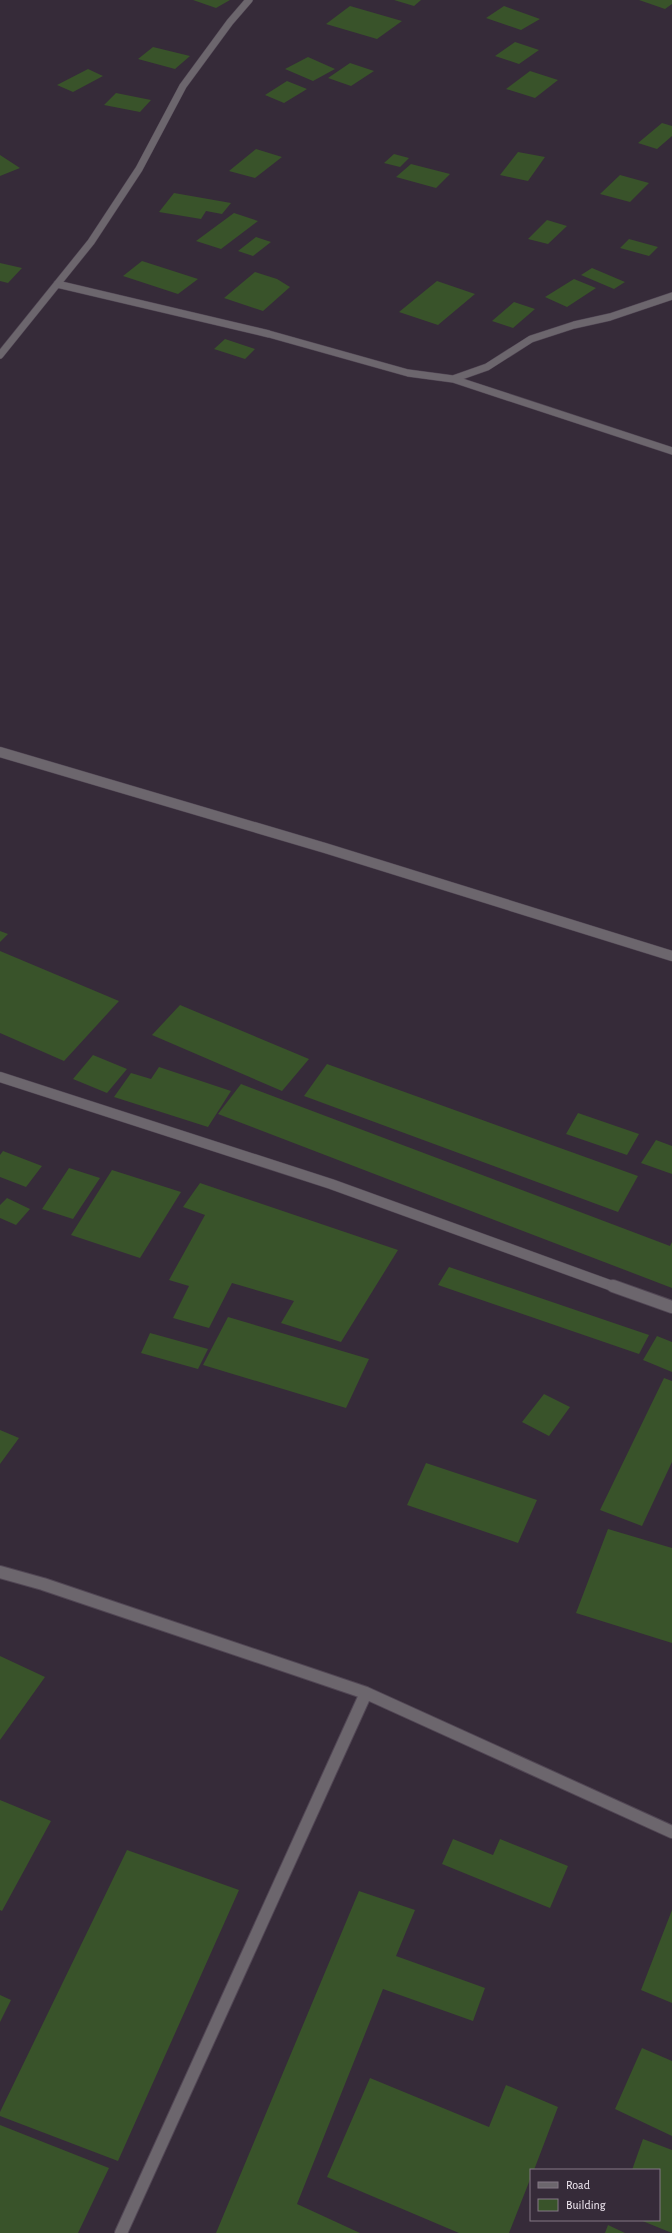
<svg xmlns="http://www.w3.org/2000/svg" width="672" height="2233" font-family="'Alegreya Sans',sans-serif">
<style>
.building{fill:#39532a}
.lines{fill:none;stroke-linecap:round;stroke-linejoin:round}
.street-far2-casing{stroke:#514654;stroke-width:8}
.street-far1-casing{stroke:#514654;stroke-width:11}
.street-casing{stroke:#514654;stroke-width:14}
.street-far2{stroke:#6c666d;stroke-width:7}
.street-far1{stroke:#6c666d;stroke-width:10}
.street{stroke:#6c666d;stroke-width:12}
</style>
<rect width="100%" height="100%" fill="#362b39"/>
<path class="building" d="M193 0H230L216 8Z
M394 0H421L414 6Z
M639 0H672V4L665 9Z
M350 6 402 21 377 39 326 24Z
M504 6 540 19 521 30 486 18Z
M515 42 539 50 519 64 495 56Z
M153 47 190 56 175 69 138 59Z
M308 57 335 69 313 81 285 69Z
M350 63 374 71 351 86 328 78Z
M88 69 103 76 73 92 57 85Z
M530 71 558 80 535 98 506 89Z
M287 81 307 89 284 103 265 95Z
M116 93 151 100 140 112 104 105Z
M662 123 672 126V136L657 149 638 143Z
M256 149 282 157 255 178 229 171Z
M518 152 545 157 528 181 500 175Z
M394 154 409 158 400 167 384 163Z
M0 155 20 168 0 176Z
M411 164 450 174 436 188 396 177Z
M620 175 649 183 630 202 600 194Z
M174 193 231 203 222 214 206 211 201 219 159 212Z
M234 213 258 221 221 249 196 241Z
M547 220 567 226 548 244 528 239Z
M256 237 271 242 253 256 238 251Z
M629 239 658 247 649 256 620 248Z
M142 261 198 279 178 294 123 276Z
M0 263 22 268 8 283 0 281Z
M592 268 625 282 614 289 581 275Z
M255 272 277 279 290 287 263 311 224 298Z
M574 279 596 288 567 307 545 297Z
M437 281 475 294 438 325 399 312Z
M514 302 535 309 513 328 492 321Z
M225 339 255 349 245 359 214 349Z
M0 931 8 934 0 942Z
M0 951 119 1001 64 1061 0 1033Z
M180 1005 309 1059 282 1091 152 1035Z
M93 1055 127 1069 107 1093 73 1079Z
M327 1064 638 1176 618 1212 304 1096Z
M159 1067 231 1091 208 1127 114 1097 131 1073 151 1079Z
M241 1084 670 1246 672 1242V1288L218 1114Z
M578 1113 639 1134 627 1155 566 1134Z
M656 1140 672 1146V1174L641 1163Z
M3 1151 42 1166 26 1187 0 1177V1155Z
M69 1168 100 1178 73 1219 42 1209Z
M112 1170 181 1192 140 1258 71 1235Z
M200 1183 398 1250 341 1342 281 1323 294 1301 232 1283 209 1328 173 1318 189 1286 169 1280 205 1215 183 1207Z
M7 1198 30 1209 16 1225 0 1218V1205Z
M449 1267 649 1335 639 1354 438 1285Z
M228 1317 369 1359 346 1408 203 1365Z
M150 1333 208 1349 198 1369 141 1353Z
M657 1336 672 1342V1372L643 1360Z
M664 1378 672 1381V1462L642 1526 600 1510Z
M544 1394 570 1407 549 1436 522 1422Z
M0 1430 19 1438 0 1464Z
M426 1463 537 1500 518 1543 407 1505Z
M608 1529 672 1548V1643L576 1613Z
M0 1656 45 1677 0 1740Z
M0 1800 51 1821 2 1911 0 1910Z
M453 1839 493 1855 500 1839 568 1866 550 1908 442 1864Z
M127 1850 239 1890 118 2161 0 2116V2112Z
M359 1891 415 1910 396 1956 485 1988 473 2021 383 1989 297 2204 360 2233H216Z
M672 1910V2003L641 1990Z
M0 1995 11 2000 0 2022Z
M642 2048 672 2061V2136L615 2109Z
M370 2078 489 2127 506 2085 558 2107 534 2170H531V2177L509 2233H459L327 2177Z
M0 2125 109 2168 78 2233H0Z
M643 2139 672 2150V2233L640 2220H659V2170H632Z
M608 2225 625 2233H605Z"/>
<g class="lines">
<defs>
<path id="street-far2" d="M57 284 269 334 408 373 453 379 487 367 531 339 574 325 610 317 672 296
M0 355 91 242 139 169 183 86 230 22 249 0
M453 379 672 451"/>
<path id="street-far1" d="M0 752 325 848 672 956
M0 1077 331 1184 615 1287"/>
<path id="street" d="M613 1286 672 1307
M0 1572 43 1584 366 1693 672 1832
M121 2233 366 1693"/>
</defs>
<use href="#street-far2" class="street-far2-casing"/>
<use href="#street-far1" class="street-far1-casing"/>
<use href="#street" class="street-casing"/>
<use href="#street-far2" class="street-far2"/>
<use href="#street-far1" class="street-far1"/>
<use href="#street" class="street"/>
</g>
<rect x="530" y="2169" width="130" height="52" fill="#362b39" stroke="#837985"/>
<rect x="538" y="2182" width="20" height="6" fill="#6c666d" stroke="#837985"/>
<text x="566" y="2189" font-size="12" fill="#f7eff8">Road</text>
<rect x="538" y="2199" width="20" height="12" fill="#39532a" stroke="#837985"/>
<text x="566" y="2209" font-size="12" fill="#f7eff8">Building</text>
</svg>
